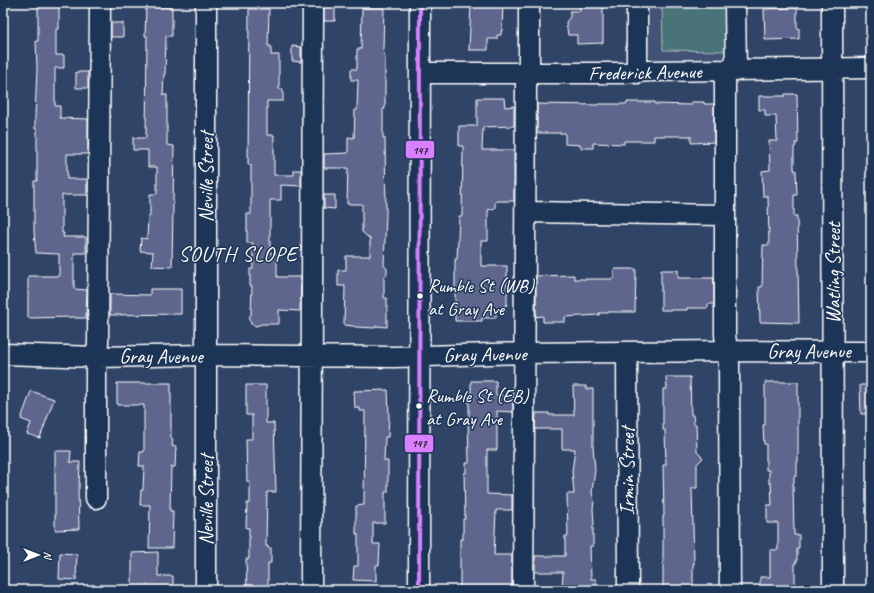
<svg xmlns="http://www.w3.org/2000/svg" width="874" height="593" font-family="Caveat,sans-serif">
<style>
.built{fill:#425275}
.green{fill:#4a7378;stroke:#a4b9bc}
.building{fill:#5e668d;stroke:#fff}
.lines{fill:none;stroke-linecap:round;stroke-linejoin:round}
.minor-casing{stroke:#fff;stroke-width:23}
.minor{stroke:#1d3557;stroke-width:20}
.bus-1-casing{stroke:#1d3557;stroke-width:7}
.bus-1{stroke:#d880ff;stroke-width:4}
.bus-dot{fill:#fff;stroke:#1d3557;stroke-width:1.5}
.labels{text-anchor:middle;stroke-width:3;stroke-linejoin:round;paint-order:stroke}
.bus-label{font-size:19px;fill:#fff;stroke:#1d3557;text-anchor:start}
.street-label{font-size:20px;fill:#fff;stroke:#1d3557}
.neighbourhood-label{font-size:21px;letter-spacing:1px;fill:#fff;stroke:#1d3557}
.line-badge{stroke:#1d3557;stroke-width:1.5}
.pale-badge-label{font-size:11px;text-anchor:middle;font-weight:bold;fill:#111}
</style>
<rect width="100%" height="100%" fill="#304467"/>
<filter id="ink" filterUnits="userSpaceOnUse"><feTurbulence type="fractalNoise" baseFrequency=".025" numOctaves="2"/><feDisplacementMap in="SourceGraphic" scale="8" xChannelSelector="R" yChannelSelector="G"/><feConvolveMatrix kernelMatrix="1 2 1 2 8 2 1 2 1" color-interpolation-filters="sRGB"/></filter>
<g filter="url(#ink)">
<path class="built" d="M647 3H735L736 62 656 61 651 59 647 52Z"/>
<path class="green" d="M662 3H729L728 51 663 50Z"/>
<path class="building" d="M39 3H59V29H56V55H64V68H55V106H60V118L88 119V154H67V179H87V195H62V233H64L63 237H86V253H74V289L87 290 86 318H75V317L28 318V276H59V254L36 253 34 232V181H37V129H35V117L37 68 36 41H38V9H39Z
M471 3H503L502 31H501V35H497V39H488V50H469Z
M580 3H603V43L577 44V35H568L566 22 570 17V11H580Z
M146 7H172V36H166L165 74H164L163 95H167V145L174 146 172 267 152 266 153 252 140 251 141 238 147 239 148 216H150V194H157V167H148V150H133V138H146L147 36H145Z
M324 7H335V21H324Z
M362 8H384L383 49 385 58V109H383V138H385L386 214 384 265 387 269V274L384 278V298H387V327L376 326 375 328 356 327 353 326 344 325 345 286H338V270H346V256H370V239L362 232V204H347L348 168H324V154L348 153V137L354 138 355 110H357L358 80H351V69H357V49H361Z
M797 8V28H799V39L765 40 764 9Z
M249 9H269L268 46H271V55H279V89H283V101H267V135H274V175H294V170H301V186L281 185V200H270V253H277V277H301L300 311 279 310V324H262L256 326 251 324 249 318 251 314 252 286H250V269H253V243H247V214H251V165H248Z
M111 23H123V37H111Z
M292 46 301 47V62L292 61Z
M76 72H88V88H76Z
M785 94H797L798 143H795L796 146 794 147V170H796L797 195H794V216H797L799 323 760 322 759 287H762L763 245H769L768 196H763L762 171 770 170 769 141H777L776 116H765V110H759V96H785Z
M477 98H504L505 107 514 106V126L483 127 482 150H514V201H497L495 202V208L488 210V241H481V266H507V305H505V311H496V318H482V321H455V259H457L459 216H462L463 146H459V126H477Z
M627 102H655V104L691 105V102H704V104H714V142L691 143V136H654V141H624V144L593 143V148H581V145L565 144V133H537V104L598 105V104H627Z
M324 195H335V209L324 208Z
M614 269H636L635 312H608V313H599V315L565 317V322H543V316L536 317V276L574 275V279H614Z
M661 270H678V278H714V304H708V308H687V310H661Z
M150 289H181V314L110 315V294L150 295Z
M666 377H690L691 415H693L694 424H696L697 452 703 458 697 464V488H692L694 564H693V590H663V516H664L663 465H666L665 430H663V389H667Z
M471 381H496V395L513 396V412L497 411V450H487V494L512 495V510H496L494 555H512V590H460V539H463V519H465L464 473H466V463H469L468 418H469V397H471Z
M765 382H798V462H797V476H794V483H793L794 535H799V548H797V562H795V590H760V577H770V550H778V523H767V505H772L771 483H769V470H766V444H764L763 425H765Z
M117 383H171V439H173L172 446 176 447 175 467H171L170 511H173L172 548H149L150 505H140L141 490H143L144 466H139L140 452H144V405H117Z
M246 385H266V423H274L276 492H267L266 546H268V548H271V563H268V590H247L246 559H249V528H246L247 503H250V482H247L246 439H252V415H246Z
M860 385H871V414H861Z
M573 386H586V389H593V446L595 470 592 492 594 501 593 509 594 524 593 527V546H590L591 579H596V590H562L563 572H535V556H565V536H568L567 494H574L572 471 575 449H562V429H535L536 413H549V415H574Z
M388 390 389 416 388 437H385L384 461H388V492H385V523H373V544H380L379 565H376V581L353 580 354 566H358V534H356V506L364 505 365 411H360V408H355L354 391Z
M31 391 54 399 40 438 27 434 31 423 21 419Z
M55 451H71L70 462H80L79 489H78L79 529 55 530Z
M158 552V576H173V590H132V553Z
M60 553 77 554 76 580 59 579Z"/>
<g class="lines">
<defs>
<path id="minor" d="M206 3V590
M735 3 736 70
M832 3 833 590
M725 70V335L729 364 730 590
M420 73H624L650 71 871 68
M637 73V3
M526 212 725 215
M627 352 628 590
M3 354 97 357 206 355 394 357 524 353 727 351 871 352
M96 498V371L98 342 100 3
M311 590 313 3
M419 590 420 3
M523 590 526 83 529 62V3"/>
</defs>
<use href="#minor" class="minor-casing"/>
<use href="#minor" class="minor"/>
<defs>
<path id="bus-1" d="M419 590 420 3"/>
</defs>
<use href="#bus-1" class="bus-1-casing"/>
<use href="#bus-1" class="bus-1"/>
</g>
</g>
<g class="bus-dot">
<circle cx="420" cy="296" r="3.5"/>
<circle cx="419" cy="406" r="3.5"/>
</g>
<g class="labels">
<g class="bus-label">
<text x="428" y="292">Rumble St (WB)<tspan x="428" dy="23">at Gray Ave</tspan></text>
<text x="426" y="402">Rumble St (EB)<tspan x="426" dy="23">at Gray Ave</tspan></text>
</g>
<g class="street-label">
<text transform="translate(645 72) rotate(-1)" y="7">Frederick Avenue</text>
<text transform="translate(206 177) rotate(-90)" y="7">Neville Street</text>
<text transform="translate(833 273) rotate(-90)" y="7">Watling Street</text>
<text x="809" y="358">Gray Avenue</text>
<text transform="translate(485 354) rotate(-1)" y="7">Gray Avenue</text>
<text x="161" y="363">Gray Avenue</text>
<text transform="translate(627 471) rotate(-90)" y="7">Irmin Street</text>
<text transform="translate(206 500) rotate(-90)" y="7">Neville Street</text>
</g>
<g class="neighbourhood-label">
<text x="238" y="261">SOUTH SLOPE</text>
</g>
</g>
<g class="line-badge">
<rect x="405" y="140" width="30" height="19" rx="4" fill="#d880ff"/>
<rect x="404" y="434" width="30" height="19" rx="4" fill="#d880ff"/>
</g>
<g class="pale-badge-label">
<text x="420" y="154">147</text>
<text x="419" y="447">147</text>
</g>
<rect width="874" height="593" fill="none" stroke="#1d3557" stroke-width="16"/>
<rect x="8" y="8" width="858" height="577" fill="none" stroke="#fff" stroke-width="1.5" filter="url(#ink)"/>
<g transform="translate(38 555) rotate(90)" stroke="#1d3557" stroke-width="3" paint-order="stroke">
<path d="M0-3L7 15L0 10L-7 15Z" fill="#ffffff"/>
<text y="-6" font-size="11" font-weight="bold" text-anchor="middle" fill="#ffffff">N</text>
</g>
</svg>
